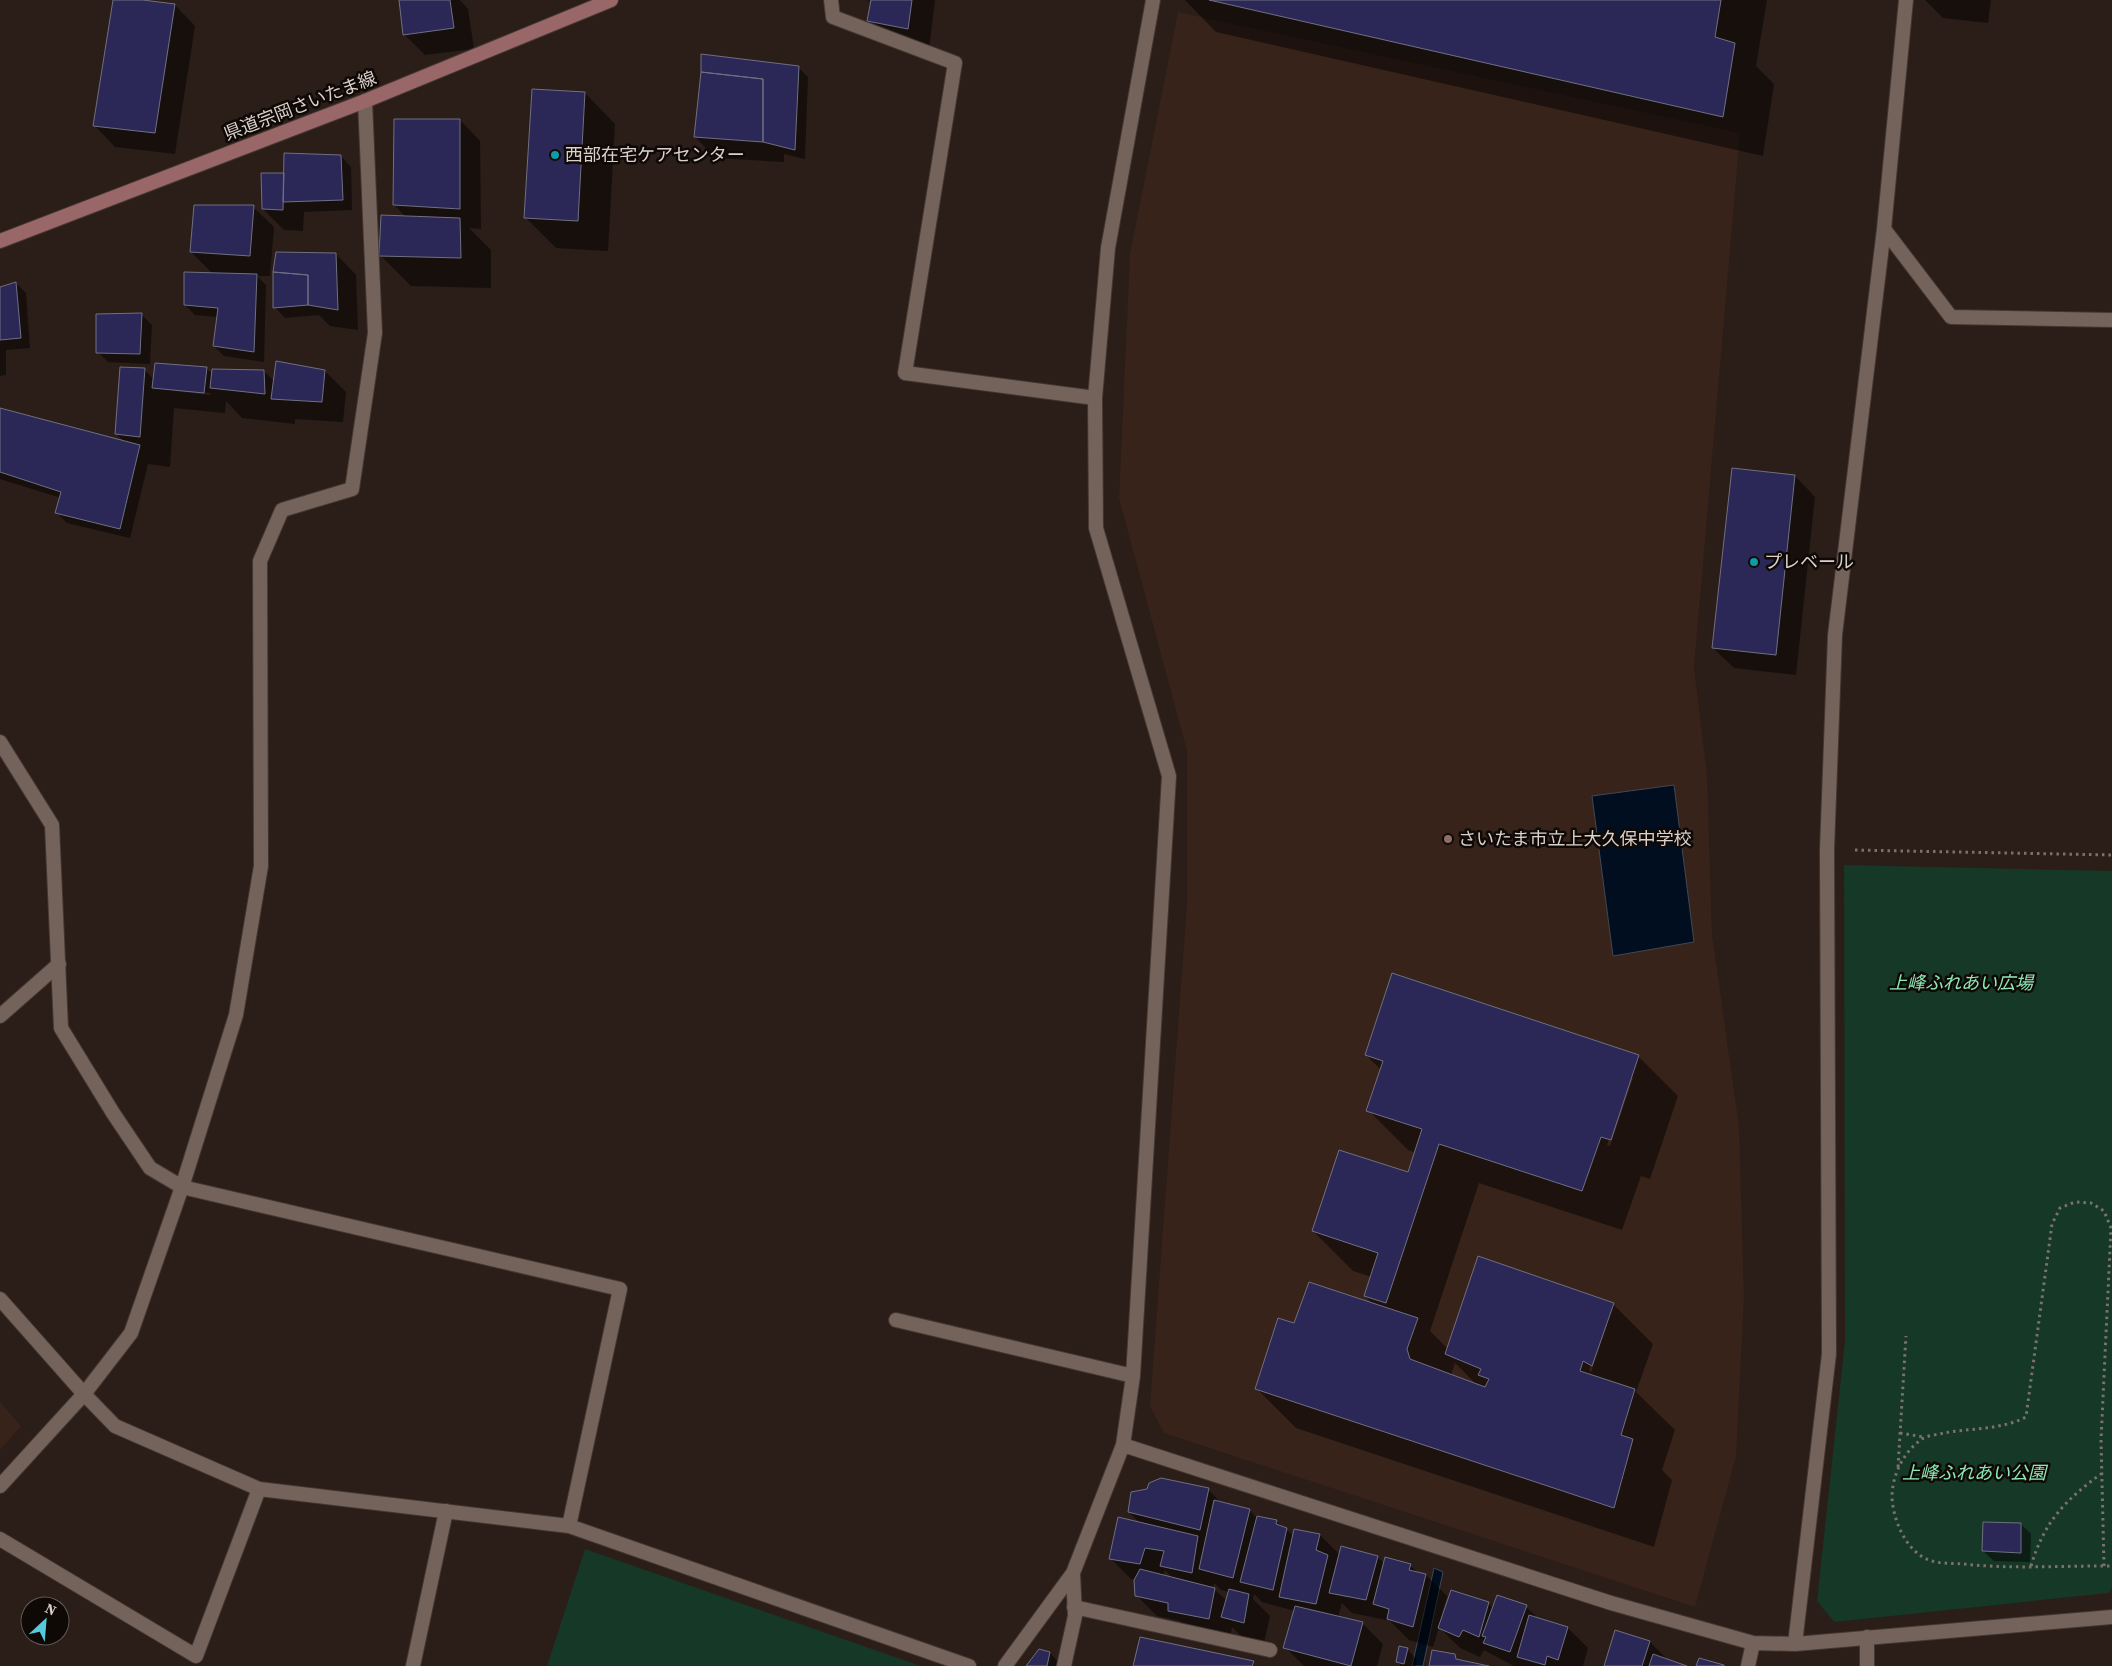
<svg xmlns="http://www.w3.org/2000/svg" width="2112" height="1666" font-family="'Source Serif 4','Noto Sans JP',serif">
<style>
.built{fill:#372319}
.green{fill:#163826}
.water{fill:#000e20;stroke:#414854}
.shadow{fill:#0007;fill-rule:evenodd}
.building{fill:#2b2858;stroke:#6f7081}
.lines{fill:none;stroke-linecap:round;stroke-linejoin:round}
.service-casing{stroke:#433733;stroke-width:16}
.minor-casing{stroke:#433733;stroke-width:16}
.secondary-casing{stroke:#433733;stroke-width:16}
.path{stroke:#7d716c;stroke-width:3;stroke-dasharray:2.5 4;stroke-linecap:butt}
.service{stroke:#74635b;stroke-width:14}
.minor{stroke:#74635b;stroke-width:14}
.secondary{stroke:#996768;stroke-width:14}
.culture-dot{fill:#0f9aa8;stroke:#0f0906;stroke-width:2}
.education-dot{fill:#8d6e63;stroke:#0f0906;stroke-width:2}
.labels{text-anchor:middle;stroke-width:5;stroke-linejoin:round;paint-order:stroke}
.street-label{font-size:18px;fill:#dad0cc;stroke:#0f0906}
.poi-label{font-size:18px;fill:#dad0cc;stroke:#0f0906;text-anchor:start}
.park-label{font-size:18px;font-style:italic;fill:#8ce8b6;stroke:#0f0906}
</style>
<rect width="100%" height="100%" fill="#2b1d17"/>
<path class="built" d="M1178 12 1740 133 1694 668 1707 775 1712 934 1739 1127 1744 1298 1736 1456 1695 1607 1164 1433 1150 1406 1187 904V751L1119 498 1130 254Z
M0 1402 21 1426 0 1450Z"/>
<path class="green" d="M1844 865 2112 871V1587L2109 1593 1834 1622 1817 1601 1845 1341Z
M585 1549 921 1666H547Z"/>
<path class="water" d="M1674 785 1694 942 1613 956 1592 796Z
M1434 1568 1443 1572 1423 1666H1412Z"/>
<path class="shadow" d="M114 0 175 5 195 26 175 154 115 147 95 126Z
M400 0H460L468 9 474 49 425 55 404 34Z
M865 0H935L929 49 890 41 869 21 872 1Z
M1185 0H1767L1756 66 1774 84 1763 156 1216 32Z
M1925 0H1991L1988 23 1943 18Z
M798 67 808 77 805 159 784 154V162L716 158 695 137Z
M585 93 615 124 608 251 556 248 525 217Z
M460 120 480 141 481 229 469 228 491 250V288L411 286 380 255 406 217 394 205Z
M341 156 351 167 352 210 304 212 303 231 284 230 263 209 283 174Z
M253 207 274 227 270 276H257L266 285 264 362 224 356 214 346 218 317 195 315 185 305 213 274 191 252Z
M336 254 356 275 358 330 330 326 319 315 285 318 275 307Z
M16 283 26 293 30 348 6 350V375L0 376V289Z
M97 315H142L152 325 150 364 108 362 98 352Z
M206 368 213 375 264 371 275 382 325 371 346 392 343 422 295 419V424L242 418 226 401 225 413 174 408 170 467 148 464 130 538 67 523 57 513 61 498 0 479V409L125 442 116 434 144 369 154 380ZM175 389 211 393 210 395 175 391Z
M1795 476 1815 497 1796 675 1734 668 1713 648Z
M1366 1055 1638 1056 1678 1096 1650 1179 1641 1176 1622 1230 1479 1183 1430 1331 1448 1349 1613 1304 1653 1344 1636 1392 1675 1430 1662 1470 1672 1480 1654 1547 1296 1428 1256 1388 1295 1324 1374 1305 1365 1296 1372 1277 1353 1271 1313 1231 1408 1174 1416 1153 1408 1150 1368 1110 1381 1070ZM1630 1078H1633L1610 1146 1607 1145ZM1605 1325H1607L1591 1372 1589 1371ZM1455 1363 1477 1385 1451 1375Z
M1208 1489 1221 1503 1249 1510 1257 1518 1276 1521 1294 1536 1320 1535 1340 1555 1377 1557 1385 1564 1410 1565 1419 1574 1426 1575 1447 1596 1442 1613 1488 1603 1493 1608 1526 1607 1539 1619 1568 1628 1588 1648 1583 1666H1514L1484 1650 1480 1657 1460 1648 1439 1627 1433 1647 1409 1640 1387 1618 1386 1620 1352 1613 1342 1603 1338 1617 1362 1623 1383 1644 1377 1666H1304L1285 1647 1295 1611 1262 1602 1254 1594 1253 1599 1270 1616 1264 1643 1243 1638 1232 1627 1230 1639 1190 1631 1180 1621 1157 1616 1136 1595V1580L1131 1579 1110 1558 1141 1524 1129 1512ZM1165 1570 1174 1579 1163 1576ZM1214 1583 1221 1590 1229 1592 1227 1601 1213 1588Z
M2021 1524 2031 1534 2030 1562 1994 1561 1983 1551Z
M1616 1631 1650 1642 1669 1661 1683 1666H1605Z
M1407 1649 1417 1660 1416 1666H1401L1397 1662Z
M1040 1650 1050 1653 1062 1666H1028Z"/>
<path class="building" d="M113 0H143L175 4 155 133 93 126Z
M399 0H450L454 28 403 35Z
M871 0H912L908 29 867 21Z
M1209 0H1721L1715 37 1735 43 1723 117Z
M701 54 799 66 795 150 763 142V79L701 72Z
M701 72 763 79V142L694 137Z
M532 89 585 92 578 221 524 218Z
M394 119H460V209L393 205Z
M284 153 341 155 343 200 283 202Z
M261 173H284L283 210 262 209Z
M194 205H254L250 256 190 252Z
M381 215 460 218 461 258 379 256Z
M276 252 336 253 338 310 308 305V275L273 272Z
M184 272 257 274 254 352 213 346 218 308 184 305Z
M273 272 308 275V305L273 308Z
M16 282 21 338 0 340V287Z
M142 313 140 354 96 353V314Z
M276 361 325 370 322 402 271 399Z
M155 363 207 367 204 393 152 388Z
M120 367 145 368 140 437 115 434Z
M212 369 264 370 265 394 210 388Z
M0 408 140 445 120 529 55 513 61 492 0 472Z
M1732 468 1795 475 1776 655 1712 648Z
M1392 973 1639 1055 1611 1140 1601 1137 1582 1191 1439 1144 1386 1303 1364 1296 1378 1253 1312 1231 1339 1150 1408 1172 1422 1129 1366 1111 1383 1061 1365 1055Z
M1478 1256 1614 1303 1592 1366 1583 1361 1580 1371 1635 1389 1621 1435 1633 1439 1614 1508 1255 1389 1278 1318 1294 1323 1309 1282 1418 1318 1407 1349 1410 1359 1485 1387 1489 1379 1478 1375 1481 1369 1445 1354Z
M1161 1478 1209 1488 1200 1530 1128 1512 1131 1492 1147 1489 1149 1483Z
M1214 1500 1250 1509 1233 1578 1199 1569Z
M1257 1516 1277 1520 1276 1524 1287 1528 1273 1590 1240 1582Z
M1118 1517 1198 1536 1192 1573 1160 1566 1164 1551 1145 1548 1140 1564 1109 1559Z
M1983 1522 2021 1523V1553L1982 1551Z
M1294 1529 1320 1534 1316 1550 1328 1555 1316 1604 1279 1597Z
M1341 1546 1378 1556 1366 1600 1329 1593Z
M1385 1557 1411 1564 1409 1570 1426 1574 1413 1627 1387 1619 1389 1609 1373 1604Z
M1140 1569 1215 1588 1209 1619 1168 1611V1603L1135 1596 1134 1580Z
M1229 1589 1249 1594 1244 1623 1221 1617Z
M1451 1590 1489 1602 1479 1637 1463 1630 1459 1637 1438 1628Z
M1497 1595 1527 1605 1510 1652 1483 1643 1486 1637 1482 1636Z
M1295 1606 1363 1622 1351 1666 1283 1648Z
M1529 1615 1568 1627 1558 1660 1547 1656 1545 1665 1517 1657Z
M1615 1630 1650 1641 1642 1666H1604Z
M1140 1637 1254 1661 1252 1666H1133Z
M1399 1646 1408 1648 1404 1664 1396 1662Z
M1039 1649 1050 1652 1047 1666H1026Z
M1432 1650 1455 1654 1456 1659 1489 1666H1429Z
M1653 1654 1687 1666H1649Z
M1699 1658 1724 1665V1666H1696Z"/>
<g class="lines">
<defs>
<path id="service" d="M0 1016 59 964
M0 1299 84 1394
M1074 1607 1270 1650
M413 1666 446 1511
M1867 1666V1637"/>
<path id="minor" d="M831 0 833 17 955 63 905 373 1095 398
M1884 229 1951 317 2112 320
M0 742 52 825 61 1028 113 1113 150 1168 182 1187 620 1289 569 1526
M896 1320 1133 1376
M84 1394 115 1426 259 1489 569 1526 969 1666
M1123 1445 1611 1603 1753 1643 1795 1644 2112 1617
M0 1486 84 1394 131 1333 182 1187 236 1015 261 866 260 561 282 510 352 489 375 333 365 101
M0 1539 196 1656 259 1489
M1795 1644 1829 1354 1827 850 1835 635 1884 229 1906 0
M1005 1666 1073 1573 1123 1445 1133 1376 1169 776 1096 528 1095 398 1108 248 1153 0
M1064 1666 1075 1616 1073 1573
M1748 1666 1753 1643"/>
<path id="secondary" d="M0 241 365 101 611 0"/>
</defs>
<use href="#service" class="service-casing"/>
<use href="#minor" class="minor-casing"/>
<use href="#secondary" class="secondary-casing"/>
<path class="path" d="M1855 850 2112 855
M1900 1433 1924 1437
M1898 1467 1906 1336
M2031 1566C2044 1522 2065 1500 2101 1474
M2104 1566 2101 1440 2111 1228 2104 1211 2091 1203 2075 1202 2060 1208 2052 1224 2026 1417C2001 1430 1971 1428 1944 1433 1937 1435 1928 1435 1922 1439 1904 1451 1892 1475 1892 1497 1893 1521 1907 1554 1932 1561 1942 1564 1953 1563 1963 1564 2009 1569 2057 1566 2104 1566H2112"/>
<use href="#service" class="service"/>
<use href="#minor" class="minor"/>
<use href="#secondary" class="secondary"/>
</g>
<g class="culture-dot">
<circle cx="555" cy="155" r="5"/>
<circle cx="1754" cy="562" r="5"/>
</g>
<circle class="education-dot" cx="1448" cy="839" r="5"/>
<g class="labels">
<g class="street-label">
<text transform="translate(300 106) rotate(-21)" y="6">県道宗岡さいたま線</text>
</g>
<g class="poi-label">
<text x="565" y="161">西部在宅ケアセンター</text>
<text x="1764" y="568">プレベール</text>
<text x="1458" y="845">さいたま市立上大久保中学校</text>
</g>
<g class="park-label">
<text x="1961" y="989">上峰ふれあい広場</text>
<text x="1974" y="1479">上峰ふれあい公園</text>
</g>
</g>
<g transform="translate(45 1621) rotate(26)"><circle r="24" fill="#0f0906" stroke="#605955"/>
<path d="M0-4L9 19L0 12L-9 19Z" fill="#54cadd"/>
<text y="-8" font-size="14" font-weight="bold" text-anchor="middle" fill="#dad0cc">N</text>
</g>
</svg>
